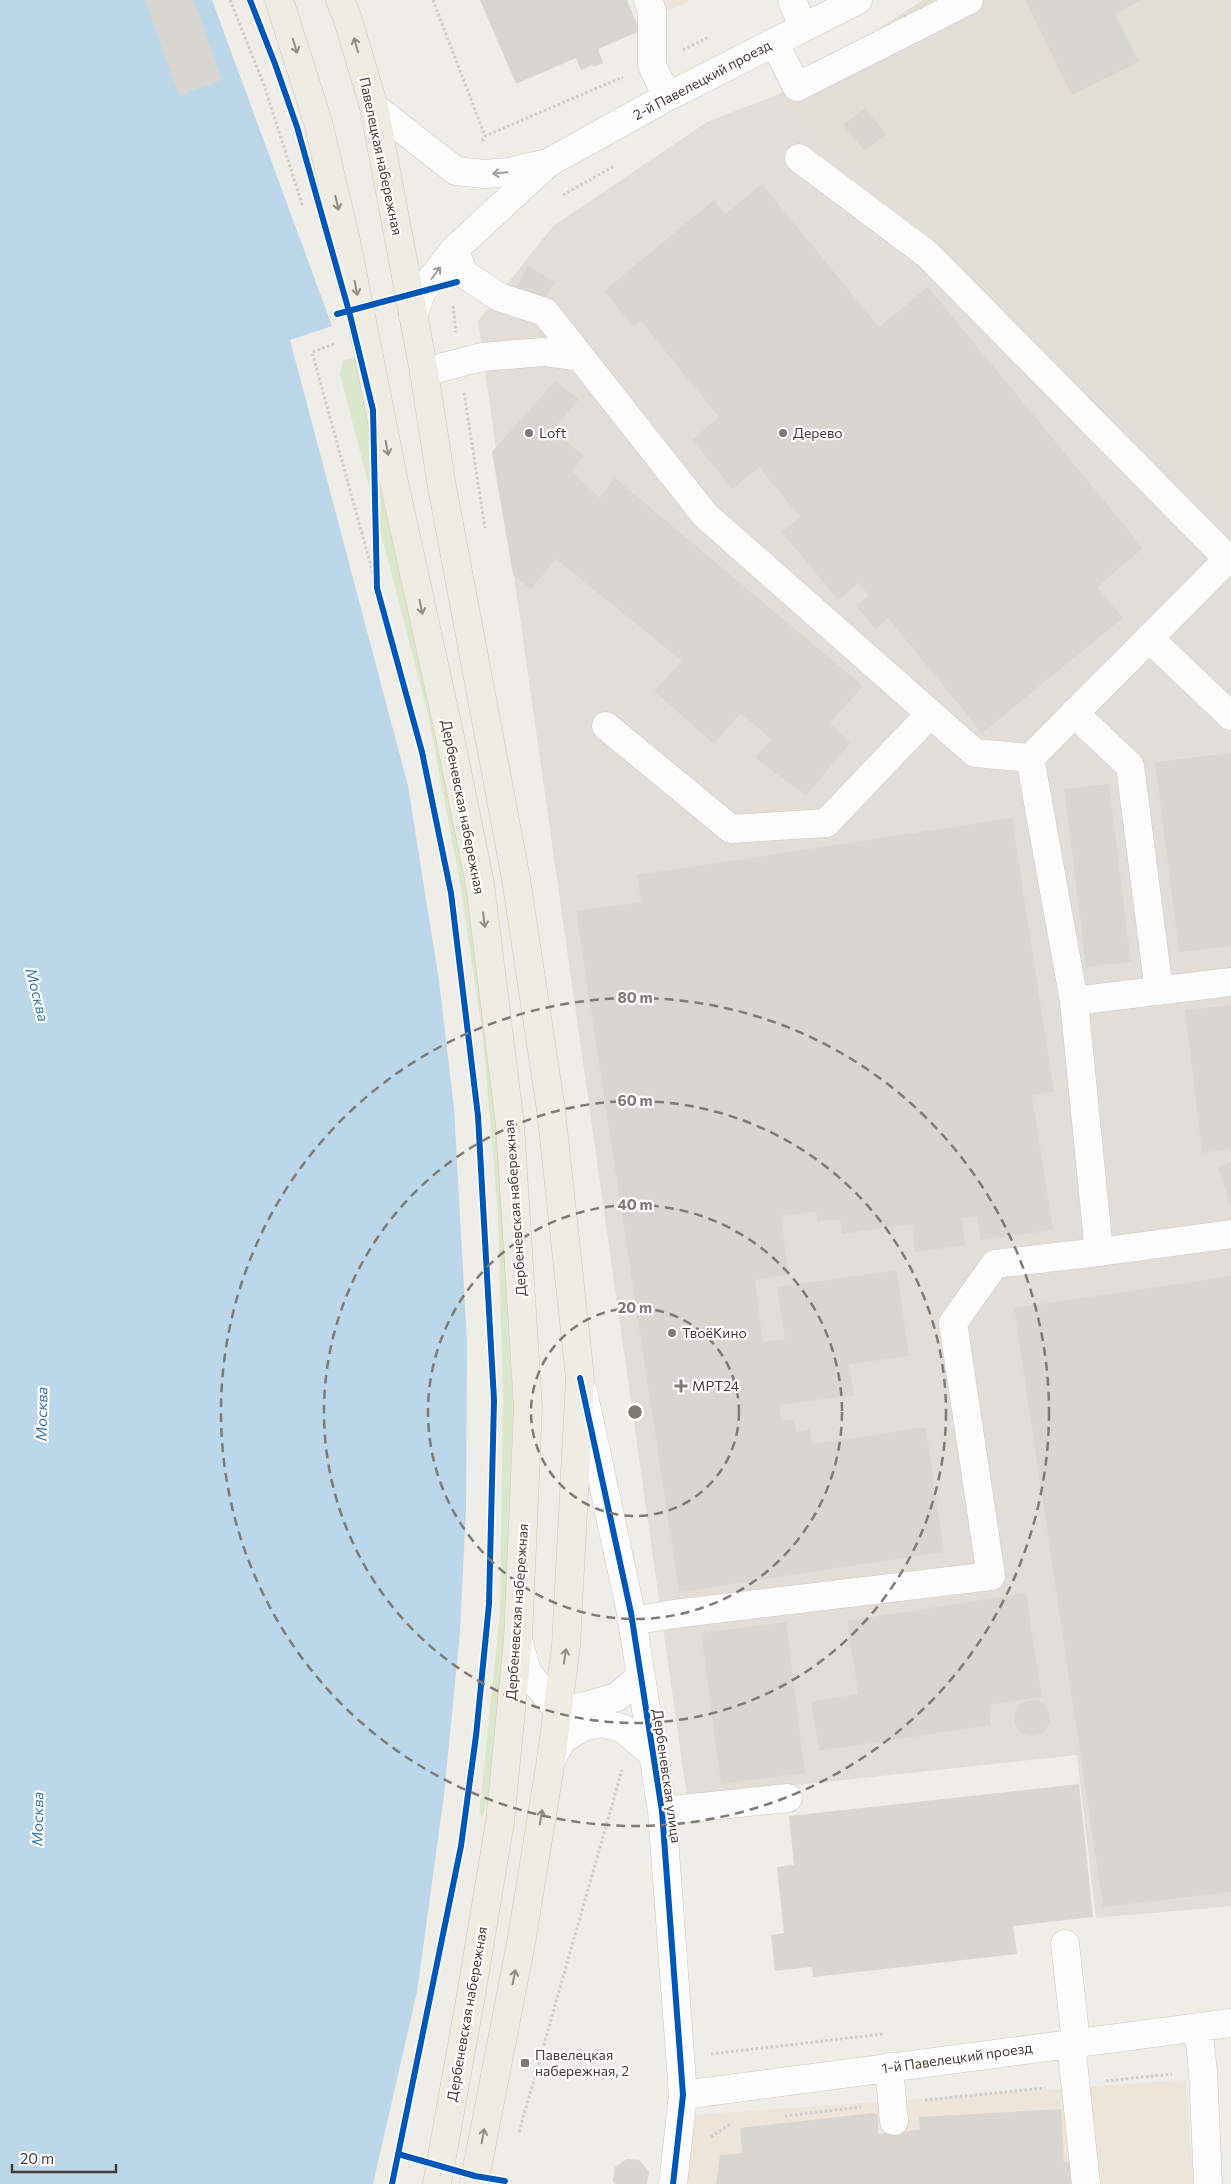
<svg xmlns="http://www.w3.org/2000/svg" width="1231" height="2184" font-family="Commissioner,sans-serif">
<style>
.residential{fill:#e2ded6}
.commercial{fill:#ede5d9}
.industrial{fill:#e1ded9}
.green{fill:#dbe7ca}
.water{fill:#bcd7e9}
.building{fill:#d8d6d1}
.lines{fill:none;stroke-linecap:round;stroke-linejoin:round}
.minor-casing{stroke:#cbc9c4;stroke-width:29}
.major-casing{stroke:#cfc8b7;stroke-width:29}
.path{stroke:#cfcdca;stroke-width:3;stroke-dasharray:2.5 2.5;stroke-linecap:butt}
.minor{stroke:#fcfcfc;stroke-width:28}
.major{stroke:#efece4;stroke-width:28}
.cycleway-casing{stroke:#fff;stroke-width:9}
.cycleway{stroke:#0057b8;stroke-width:6}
.oneway{stroke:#908c84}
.oneway2{stroke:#a09d98}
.ring{fill:none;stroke:#7f7b74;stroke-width:2.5;stroke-dasharray:9 6}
.poi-dot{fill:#7f7b74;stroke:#fff;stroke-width:2}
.labels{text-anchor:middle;stroke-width:4.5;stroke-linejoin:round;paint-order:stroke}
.street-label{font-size:14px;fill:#433e35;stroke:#fff}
.poi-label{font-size:14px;fill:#433e35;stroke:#fff;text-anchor:start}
.water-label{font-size:15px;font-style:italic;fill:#3877a6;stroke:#fff}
.centre{fill:#7f7b74;stroke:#fff;stroke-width:2.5}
.ring-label{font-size:15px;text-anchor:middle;font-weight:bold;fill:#7f7b74;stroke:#fff;stroke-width:4.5;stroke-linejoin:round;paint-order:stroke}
</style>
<rect width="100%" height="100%" fill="#eeede8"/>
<path class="residential" d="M923 0H1231V519L777 95Z"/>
<path class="commercial" d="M658 0H691L666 12Z
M1186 2080 1193 2184H687L693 2115Z"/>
<path class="industrial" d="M777 95 1231 519V1906L1096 1918 1077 1755 687 1797 478 321 553 226 707 122Z"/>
<path class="green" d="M356 358 439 715 492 1036 516 1401 507 1616 489 1798 483 1815 479 1816 500 1613 503 1398 498 1214 483 1037 459 876 428 715 340 374 343 360Z"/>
<path class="water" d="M0 0H212L332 326 290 340 408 786 439 981 454 1108 467 1341 466 1509 460 1632 444 1795 417 1992 373 2184H0Z"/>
<path class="building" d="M145 0H194L222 80 179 96Z
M480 0H627L640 31 598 49 603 63 594 67 592 65 581 70 576 58 516 84Z
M1025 0H1142L1115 14 1139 62 1072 95Z
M865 108 886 134 865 151 843 125Z
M762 184 879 327 928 287 1143 548 1097 587 1123 618 982 733 888 618 875 629 856 606 869 596 859 583 838 600 782 532 800 517 759 467 733 489 692 440 719 417 641 321 634 327 604 291 714 200 725 214Z
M528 266 555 282 543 302 516 287Z
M555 381 579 399 553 430 584 456 572 472 600 498 615 478 863 686 830 723 850 743 806 796 755 758 771 739 741 713 714 744 654 691 682 661 556 559 531 589 513 575 492 452Z
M1231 753V946L1179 952 1155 762Z
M1109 784 1131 962 1086 967 1064 789Z
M1012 818 1054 1092 1032 1095 1053 1230 981 1240 977 1216 962 1218 965 1245 915 1252 912 1224 842 1234 840 1219 818 1222 816 1212 781 1216 789 1275 755 1280 763 1342 785 1339 777 1287 897 1270 909 1356 849 1364 854 1395 779 1405 781 1421 794 1420 796 1432 810 1429 812 1444 926 1427 944 1552 679 1592 576 911 641 902 637 875Z
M1231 1005V1149L1202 1153 1185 1010Z
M1231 1162V1207L1218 1167Z
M1231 1276V1892L1103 1907 1014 1308Z
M1026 1593 1042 1697 989 1705 991 1725 819 1751 811 1702 858 1694 847 1621Z
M786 1622 805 1773 721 1784 701 1633Z
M1014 1718a18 18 0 1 1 36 0a18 18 0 1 1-36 0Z
M1079 1784 1093 1917 1013 1926 1017 1954 813 1977 812 1967 775 1971 771 1935 784 1933 777 1867 794 1865 789 1816Z
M1061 2109 1064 2162 1081 2161 1082 2184H716L720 2155 742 2153 740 2128 873 2113 878 2115V2134L920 2130 919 2117Z
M627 2159 639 2160 649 2172 647 2184H615L613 2181 615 2167Z"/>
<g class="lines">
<defs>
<path id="minor" d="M648 0 652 12V65L667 97
M792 0 803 28
M774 42 797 87 969 0
M374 107 456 171 484 174 509 172 547 163
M455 249 463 273 499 297 545 312 705 515 975 753 1030 758 1228 559 927 254 799 158
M413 315 422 291 455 249 548 163 667 97 858 0
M424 372 482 357 544 352 580 357
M1149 638 1231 716
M1074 713 1130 766 1159 991
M606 726 731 829 826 823 930 714
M1030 758 1074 1001 1099 1252 1231 1234
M1074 1001 1231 982
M583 1391 631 1613 662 1811 683 2095 673 2184
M632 1621 674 1614 991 1576 953 1323 995 1264 1099 1252
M518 1639 527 1672 558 1710 576 1715
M558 1710 586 1706 617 1697 641 1676
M551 1760 562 1740 582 1727 601 1723 622 1728 653 1754
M662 1811 788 1798
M1065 1944 1076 2042
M1198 2027 1203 2071 1208 2184
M1071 2043 1086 2184
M889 2067 894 2121
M683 2095 1231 2023"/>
<path id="major" d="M279 0 318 122 346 241 394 482 450 737 480 884 510 1125 528 1407 518 1639 500 1822 470 2001 437 2184
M340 0 347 17 374 107 424 372 442 487 516 879 551 1110 580 1378 566 1646 551 1760 521 1943 474 2184"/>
</defs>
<use href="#minor" class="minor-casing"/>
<use href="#major" class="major-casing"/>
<path class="path" d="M230 0 264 85 303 207
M433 0 485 136
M683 50 709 37
M482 141 485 136 623 77
M563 195 614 166
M453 306 456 332
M334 344 312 352 377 588
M464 393 485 528
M711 2054 883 2034
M1106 2081 1172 2074
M925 2100 1045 2088
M785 2116 861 2107
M519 2132 622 1770
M711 2137 732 2123"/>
<use href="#minor" class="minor"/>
<use href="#major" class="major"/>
<defs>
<path id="cycleway" d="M250 0 275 64 297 127 350 315 373 410 377 588 422 752 451 893 478 1116 494 1400 489 1604 476 1736 461 1846 392 2184
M337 314 457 282
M580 1378 631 1613 662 1811 683 2095 673 2184
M398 2154 475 2176 505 2181"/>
</defs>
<use href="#cycleway" class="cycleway-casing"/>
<use href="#cycleway" class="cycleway"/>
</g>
<defs><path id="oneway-shaft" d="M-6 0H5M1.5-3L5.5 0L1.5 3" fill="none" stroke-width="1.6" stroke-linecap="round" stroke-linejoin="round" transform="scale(1.25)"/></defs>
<g class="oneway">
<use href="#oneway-shaft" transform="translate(356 45) rotate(-106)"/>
<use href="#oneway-shaft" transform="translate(295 46) rotate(73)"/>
<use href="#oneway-shaft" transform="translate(337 203) rotate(77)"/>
<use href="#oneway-shaft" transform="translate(356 288) rotate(79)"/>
<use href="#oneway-shaft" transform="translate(387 448) rotate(79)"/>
<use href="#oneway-shaft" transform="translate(421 607) rotate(78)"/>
<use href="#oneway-shaft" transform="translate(484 920) rotate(83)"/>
<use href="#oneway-shaft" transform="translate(565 1656) rotate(-82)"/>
<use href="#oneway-shaft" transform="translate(541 1817) rotate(-81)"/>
<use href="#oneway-shaft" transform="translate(514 1977) rotate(-79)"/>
<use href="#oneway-shaft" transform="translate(483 2136) rotate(-79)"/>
</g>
<g class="oneway2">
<use href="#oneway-shaft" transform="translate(500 173) rotate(175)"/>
<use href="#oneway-shaft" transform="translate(436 273) rotate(-53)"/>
</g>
<g class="ring">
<circle cx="635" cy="1412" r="104"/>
<circle cx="635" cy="1412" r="207"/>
<circle cx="635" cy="1412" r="311"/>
<circle cx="635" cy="1412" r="414"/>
</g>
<g class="poi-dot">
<circle cx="529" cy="433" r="5"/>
<circle cx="783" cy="433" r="5"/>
<circle cx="672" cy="1333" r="5"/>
<path d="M678.5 1378.5h5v5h5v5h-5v5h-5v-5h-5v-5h5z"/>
<rect x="520" y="2058" width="10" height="10" rx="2.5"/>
</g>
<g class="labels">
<g class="street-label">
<text transform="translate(702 80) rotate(-28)" y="5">2-й Павелецкий проезд</text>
<text transform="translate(381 156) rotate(78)" y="5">Павелецкая набережная</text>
<text transform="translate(463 807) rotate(79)" y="5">Дербеневская набережная</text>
<text transform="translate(515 1208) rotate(-94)" y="5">Дербеневская набережная</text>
<text transform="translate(517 1612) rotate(-86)" y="5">Дербеневская набережная</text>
<text transform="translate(667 1776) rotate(82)" y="5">Дербеневская улица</text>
<text transform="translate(467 2014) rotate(-80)" y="5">Дербеневская набережная</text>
<text transform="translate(957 2058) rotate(-8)" y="5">1-й Павелецкий проезд</text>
</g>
<g class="poi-label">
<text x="539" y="438">Loft</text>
<text x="793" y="438">Дерево</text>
<text x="682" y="1338">ТвоёКино</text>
<text x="692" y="1391">МРТ24</text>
<text x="535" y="2060">Павелецкая<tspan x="535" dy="16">набережная, 2</tspan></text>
</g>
<g class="water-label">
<text transform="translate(37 995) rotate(76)" y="5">Москва</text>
<text transform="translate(42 1414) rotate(-89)" y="5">Москва</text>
<text transform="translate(38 1819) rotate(-89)" y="5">Москва</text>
</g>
</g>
<circle cx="635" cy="1412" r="8" class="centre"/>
<g class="ring-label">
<text x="635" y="1003">80 m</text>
<text x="635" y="1106">60 m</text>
<text x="635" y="1210">40 m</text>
<text x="635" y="1313">20 m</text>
</g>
<path d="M12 2164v8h104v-8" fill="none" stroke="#433e35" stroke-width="2.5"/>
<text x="20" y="2164" font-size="15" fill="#433e35" stroke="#ffffff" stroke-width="4" paint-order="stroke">20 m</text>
</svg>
